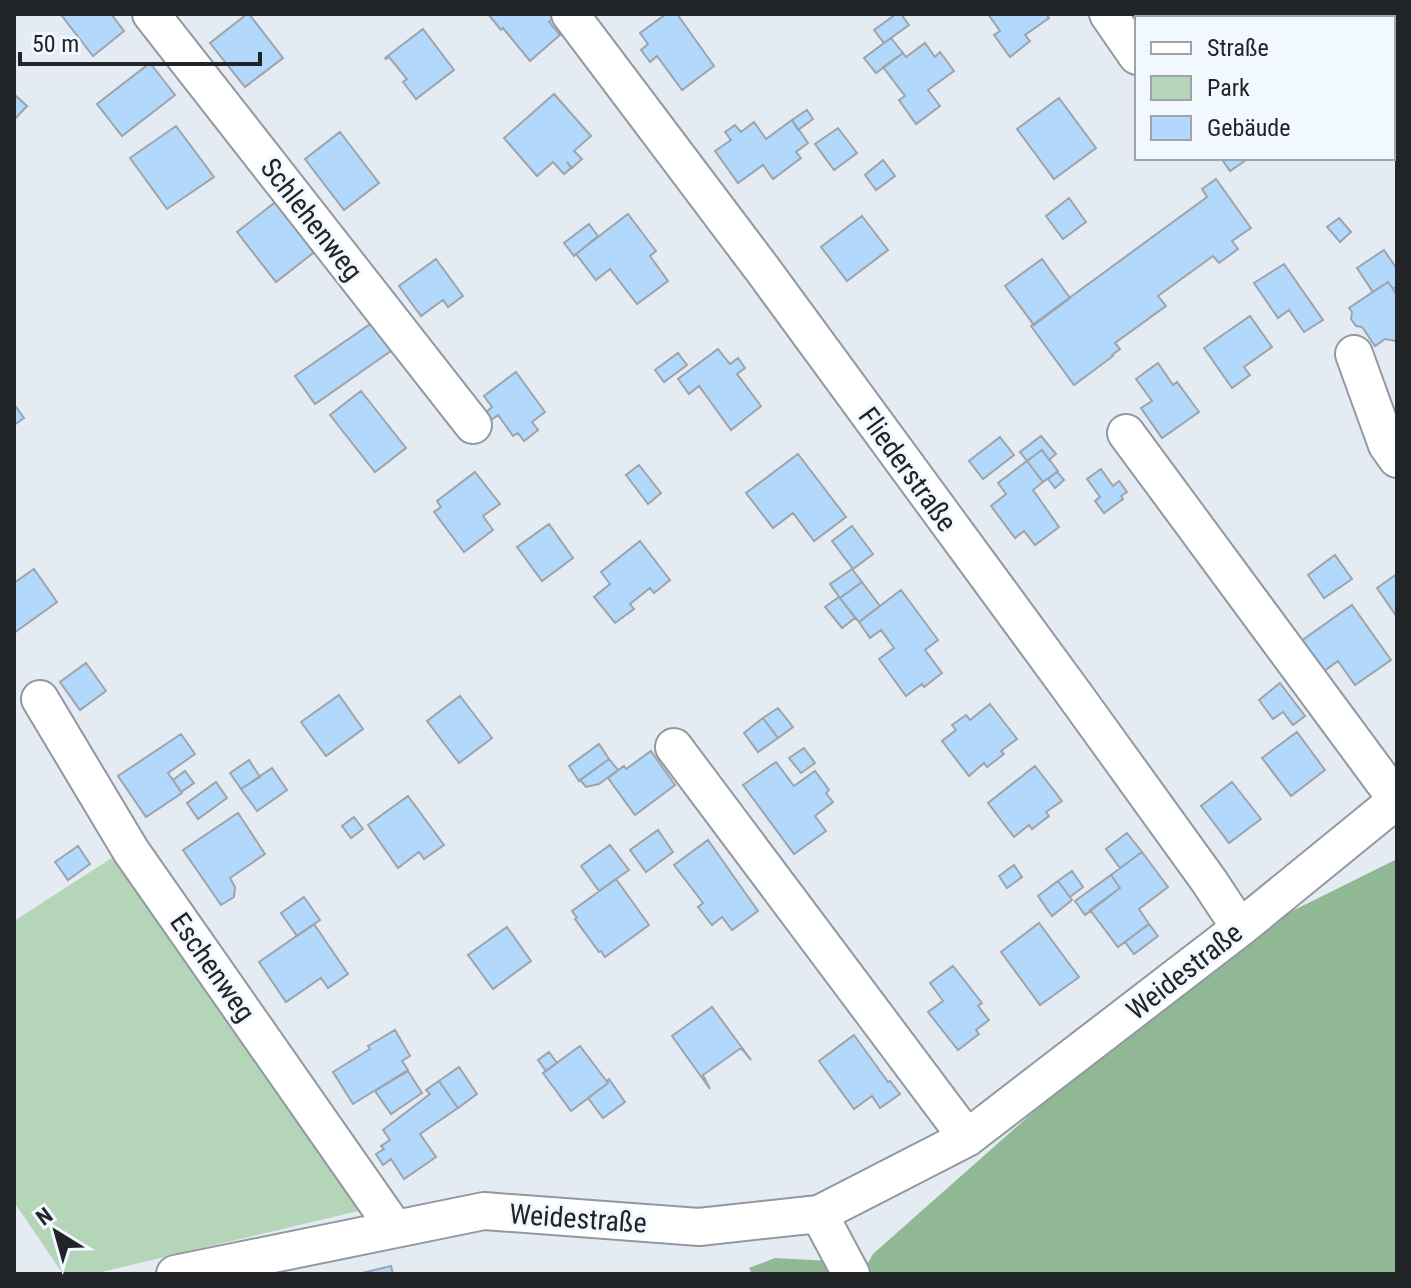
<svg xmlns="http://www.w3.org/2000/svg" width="1411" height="1288" font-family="'Roboto Condensed',sans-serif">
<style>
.green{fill:#b5d5b9}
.forest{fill:#91b895}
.building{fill:#b2d8fc;stroke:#9da4ab;stroke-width:2}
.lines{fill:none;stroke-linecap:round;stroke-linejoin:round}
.minor-casing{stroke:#91989f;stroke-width:40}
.minor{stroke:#fff;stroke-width:36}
.labels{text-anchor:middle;stroke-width:6;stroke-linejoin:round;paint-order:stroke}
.street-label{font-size:28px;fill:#222527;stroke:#f2f8ff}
</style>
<rect width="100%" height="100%" fill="#e4ebf3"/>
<path class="green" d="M118 854 367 1209 93 1274H63L14 1202V921Z"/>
<path class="forest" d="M1397 859V1274H752L749 1268 775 1258 868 1263 873 1254 1110 1044 1258 928Z"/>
<path class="building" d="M65 14H111L124 31 93 56 62 16Z
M247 14H249L283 58 245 87 210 43Z
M488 14H551L554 18 549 22 560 35 530 61 503 28 501 30Z
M666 14H677L714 66 682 90 657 56 650 62 641 50 648 44 640 33Z
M896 14H901L909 25 884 43 874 30Z
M988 14H1046L1049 18 1025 35 1030 41 1010 57 994 35 1000 31Z
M1393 14H1397L1396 65 1393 60V18H1386Z
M423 29 454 70 416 99 403 82 407 79 389 57 386 59 385 58Z
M891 38 903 53 876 73 864 58Z
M925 43 935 57 940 52 954 71 928 90 940 106 916 124 899 100 905 96 883 67 903 53 906 57Z
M150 63 175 95 122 136 97 104Z
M14 94 27 106 14 120Z
M554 94 591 136 574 151 582 159 572 168 567 162 571 168 564 174 553 162 537 176 504 138Z
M1059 98 1096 148 1054 179 1017 129Z
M807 110 813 119 798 130 792 120Z
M792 120 808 143 796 152 801 158 773 179 763 165 738 183 715 151 731 140 725 132 735 125 741 132 754 122 766 139Z
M176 126 214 177 167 209 130 158Z
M838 128 857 153 834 170 815 144Z
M340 132 379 183 344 210 305 159Z
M1221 158H1249L1230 171Z
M883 160 895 176 876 190 865 175Z
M1216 179 1251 228 1232 241 1238 249 1219 263 1213 256 1158 296 1166 306 1115 343 1120 349 1112 355 1113 356 1074 385 1031 326 1207 197 1202 189Z
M1069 198 1086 222 1063 239 1046 216Z
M278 200 317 250 276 282 237 232Z
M628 214 656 251 650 256 668 281 637 304 610 269 596 280 576 254Z
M862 216 888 250 847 281 821 247Z
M1339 218 1351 232 1340 242 1327 227Z
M589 224 598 236 574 256 564 243Z
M1384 250 1397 269V286L1393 289 1388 282 1373 292 1357 268Z
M436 259 463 296 448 307 443 300 421 316 399 286Z
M1042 259 1070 298 1034 325 1005 286Z
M1284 264 1323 320 1304 332 1289 310 1278 318 1254 283Z
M1388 282 1397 295V340L1395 341 1385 339 1375 346 1362 327 1356 326 1351 319 1352 312 1349 308Z
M1250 316 1272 347 1244 367 1250 375 1232 388 1204 348Z
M379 318 398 346 315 404 295 376Z
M718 349 730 364 738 358 745 368 737 374 761 406 731 430 699 386 689 394 678 379Z
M678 353 687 365 664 382 655 370Z
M1158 363 1173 385 1177 382 1199 412 1162 438 1141 408 1152 401 1136 379Z
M516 372 545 412 532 422 538 430 524 441 518 433 513 436 498 415 490 421 484 414 492 407 484 396Z
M361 391 406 448 375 472 330 415Z
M14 404 24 418 14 425Z
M1041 436 1056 454 1049 460 1042 450 1027 461 1020 452Z
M1000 437 1014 455 983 479 969 461Z
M1042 450 1058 471 1043 482 1027 461Z
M798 454 846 517 814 541 793 513 773 528 746 493Z
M1027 461 1043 482 1033 490 1059 527 1035 545 1024 531 1015 538 991 506 1006 494 998 483Z
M639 465 661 493 648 504 626 475Z
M1101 469 1113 486 1119 481 1127 492 1121 496 1123 499 1104 513 1095 501 1100 497 1087 479Z
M475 472 500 504 483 516 493 530 464 552 434 512 441 507 437 501Z
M1057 472 1064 480 1055 488 1048 479Z
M549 524 573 558 542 581 517 547Z
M852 526 873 554 853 569 832 541Z
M640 541 670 580 654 593 650 588 630 604 634 609 615 623 594 597 610 584 601 572Z
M1335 555 1352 579 1324 598 1308 575Z
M34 569 57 602 14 633V583Z
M852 569 862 582 840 598 830 584Z
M1397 574V617L1377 588Z
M862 582 880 606 859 622 840 598Z
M901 590 938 640 925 650 942 673 924 687 922 684 906 696 879 659 894 648 881 630 870 638 859 622Z
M839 597 855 618 842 628 825 607Z
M1352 605 1391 660 1355 685 1338 661 1316 677 1294 646Z
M86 663 106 691 80 710 60 682Z
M1280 683 1305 716 1293 725 1283 712 1273 719 1259 700Z
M339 695 363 729 326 756 301 722Z
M460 696 492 738 459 763 427 721Z
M990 704 1017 739 1001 751 1004 754 987 767 984 763 969 776 942 741 956 730 952 725 966 715 970 720Z
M778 708 793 727 778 738 763 718Z
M763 718 778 738 758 752 744 733Z
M1297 732 1325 770 1291 796 1262 758Z
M181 734 195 754 168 773 182 793 146 817 118 776Z
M599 744 609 759 579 781 569 766Z
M804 748 815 763 801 773 789 758Z
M651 751 675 785 635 815 608 778 624 766 626 769Z
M609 759 618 770 599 784 586 787 580 780Z
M249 760 260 777 241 789 230 773Z
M776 762 794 786 815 771 829 790 826 793 833 802 815 816 826 831 794 854 743 785Z
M1035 766 1062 801 1046 812 1049 816 1032 829 1029 825 1014 837 988 803Z
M272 768 287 790 257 811 241 789Z
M185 771 194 783 181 792 173 780Z
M216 782 227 798 198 819 187 803Z
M1232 782 1261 819 1229 843 1201 806Z
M408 796 444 845 424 859 419 852 398 868 368 825Z
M238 813 265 854 230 878 235 887 234 897 221 905 183 850Z
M354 817 363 829 351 838 342 826Z
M658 830 673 852 646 872 630 850Z
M1127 833 1142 852 1120 868 1106 849Z
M708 840 758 911 732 930 722 917 712 925 698 907 703 903 674 865Z
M610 845 629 870 599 891 581 866Z
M78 846 90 864 68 880 55 862Z
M1142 852 1168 887 1139 909 1149 924 1118 947 1090 910 1120 888 1111 875Z
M1014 865 1022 877 1007 888 999 876Z
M1072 871 1083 887 1070 897 1058 881Z
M1111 875 1120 888 1085 915 1075 901Z
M616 879 649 925 605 957 601 951 599 952 575 919 577 918 572 911Z
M1058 881 1072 900 1052 916 1038 896Z
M304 897 320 920 297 936 281 913Z
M1039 923 1079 977 1040 1005 1001 952Z
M314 924 348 974 328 988 321 978 286 1002 259 962Z
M1149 924 1158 936 1134 954 1125 942Z
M507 927 531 961 493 989 468 955Z
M953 966 982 1003 978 1006 989 1020 976 1030 979 1034 958 1050 928 1012 943 1001 930 983Z
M712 1007 751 1060 741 1048 703 1075 710 1089 672 1036Z
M395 1030 410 1056 402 1061 408 1070 353 1104 333 1072 370 1049 368 1046Z
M854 1035 888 1082 890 1081 900 1094 880 1108 872 1096 854 1109 819 1061Z
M580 1046 608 1083 571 1111 543 1073Z
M549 1052 557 1063 546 1071 538 1060Z
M459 1067 477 1094 458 1108 439 1081Z
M408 1071 422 1093 391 1114 375 1091Z
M609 1079 625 1102 603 1118 588 1098 608 1083 607 1081Z
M439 1081 458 1108 420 1134 436 1157 404 1179 391 1159 383 1165 376 1154 384 1149 381 1146 390 1140 383 1130 430 1094 426 1090Z
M391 1266 393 1274H358Z"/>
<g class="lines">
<defs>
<path id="minor" d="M151 14 473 425
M570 14 763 270 1074 694 1209 881 1240 928
M1108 14 1137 56
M1283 18 1289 14
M1354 354 1387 445 1397 459
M1126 433 1397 800
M40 699 131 851 395 1229
M674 747 967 1138
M819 1214 851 1274
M175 1274 484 1211 699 1227 819 1214 967 1138 1240 928 1397 800"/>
</defs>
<use href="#minor" class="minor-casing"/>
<use href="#minor" class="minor"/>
</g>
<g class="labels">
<g class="street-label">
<text transform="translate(312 219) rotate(52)" y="10">Schlehenweg</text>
<text transform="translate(908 469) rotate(54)" y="10">Fliederstraße</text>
<text transform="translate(213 967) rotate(55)" y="10">Eschenweg</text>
<text transform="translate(1184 971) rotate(-38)" y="10">Weidestraße</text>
<text transform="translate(578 1218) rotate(4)" y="10">Weidestraße</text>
</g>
</g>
<rect width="1411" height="1288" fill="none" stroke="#222527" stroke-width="32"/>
<rect x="1135" y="16" width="260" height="144" fill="#f2f8ff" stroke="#9fa4a9" stroke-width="2"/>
<rect x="1151" y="42" width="40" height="12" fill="#ffffff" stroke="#9fa4a9" stroke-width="2"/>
<text x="1207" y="56" font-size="24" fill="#222527">Straße</text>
<rect x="1151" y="76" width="40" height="24" fill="#b5d5b9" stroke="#9fa4a9" stroke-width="2"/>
<text x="1207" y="96" font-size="24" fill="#222527">Park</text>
<rect x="1151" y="116" width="40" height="24" fill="#b2d8fc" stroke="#9fa4a9" stroke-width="2"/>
<text x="1207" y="136" font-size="24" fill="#222527">Gebäude</text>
<g transform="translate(56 1232) rotate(323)" stroke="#f2f8ff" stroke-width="6" paint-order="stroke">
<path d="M0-6L14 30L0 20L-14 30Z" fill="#222527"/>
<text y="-12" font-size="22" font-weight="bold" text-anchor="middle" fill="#222527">N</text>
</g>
<path d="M20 52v12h240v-12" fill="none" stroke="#222527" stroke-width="4"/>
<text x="32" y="52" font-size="24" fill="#222527" stroke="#f2f8ff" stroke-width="6" paint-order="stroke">50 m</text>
</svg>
